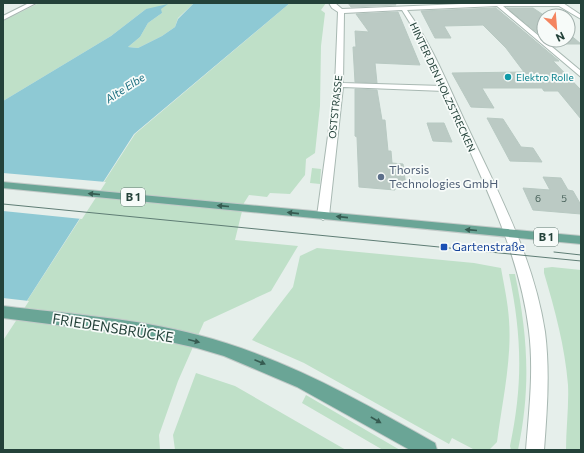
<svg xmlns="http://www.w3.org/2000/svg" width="584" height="453" font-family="Commissioner,sans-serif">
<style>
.green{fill:#bfe0c8}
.water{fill:#8ec9d4}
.pier{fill:#e6efeb}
.building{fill:#bbcac4;stroke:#b8c9c2}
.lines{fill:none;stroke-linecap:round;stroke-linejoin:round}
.minor-casing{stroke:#a8b8b2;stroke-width:2}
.major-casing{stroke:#c2cac8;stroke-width:2}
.minor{fill:#fff;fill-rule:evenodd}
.major{fill:#6aa596;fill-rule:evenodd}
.tram{stroke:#5f7d75;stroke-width:1}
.oneway{fill:#365b51}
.culture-dot{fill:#0f9aa8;stroke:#f7fbf9;stroke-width:1.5}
.service-dot{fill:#5c6f8a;stroke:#f7fbf9;stroke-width:1.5}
.transit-dot{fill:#1a4fb4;stroke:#f7fbf9;stroke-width:1.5}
.labels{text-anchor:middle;stroke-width:3.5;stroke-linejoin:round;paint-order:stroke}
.far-culture-label{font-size:10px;fill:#0d838f;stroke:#f7fbf9;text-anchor:start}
.far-street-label{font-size:10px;fill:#24423a;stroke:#f7fbf9}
.number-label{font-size:10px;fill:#4a645c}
.far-water-label{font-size:11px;font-style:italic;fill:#1c6f80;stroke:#f7fbf9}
.shield{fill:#f7fbf9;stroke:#637a73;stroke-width:1}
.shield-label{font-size:11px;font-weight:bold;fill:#24423a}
.service-label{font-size:12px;fill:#4e5e75;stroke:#f7fbf9;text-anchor:start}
.transit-label{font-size:12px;fill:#164399;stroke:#f7fbf9;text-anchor:start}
.near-street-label{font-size:14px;fill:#24423a;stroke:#f7fbf9}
</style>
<rect width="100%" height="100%" fill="#e6efeb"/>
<path class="green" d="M39 3H194L178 18 175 27 162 36 138 48 128 47 140 37 148 23 162 13 146 9 111 36 3 101V21Z
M290 3H326L321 10 325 13 321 46 320 106 315 153 306 159 305 175 290 194 270 193 267 197 249 195 244 203 235 240 298 246 271 291 204 322 178 381 159 435 160 450H3V338L135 134Z
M312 168 321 169 320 184 310 183Z
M317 248 474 263 501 268C504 285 508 303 509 320 512 360 502 403 497 442L490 449H473L452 438 449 444 304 363 252 340 293 287 300 256Z
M552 267 581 270V450H566C566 429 569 406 568 385 565 347 555 310 544 273V268Z
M509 274H515C528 336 531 388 518 450H511L510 446C523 384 522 336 509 274Z
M196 373 235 386 346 450H175L173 435Z
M306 395 400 450H383L302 403Z"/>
<path class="water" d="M194 3H290L134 134 3 338V101L111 36 146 9 168 4 161 9 162 13 148 23 140 37 128 47 138 48 162 36 175 27 178 19Z"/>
<path class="pier" d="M3 173 106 182 82 219 3 211Z
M3 298 29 301 4 339H3Z"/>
<path class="building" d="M348 3H395L396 5 351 7Z
M496 8 559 61H553L581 90V119L558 91H544L542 88H482L494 108 471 107 452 73 524 72 506 48 483 25 444 26 451 38H435L421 11Z
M507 8H533L545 16 544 38Z
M398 12 420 65 375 63 377 83 355 82 353 47H356L355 31 369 32 356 14Z
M568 33 581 44H551L546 40H568Z
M355 89 377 90 382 120H385L388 151H391L392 163 403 164 406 186H394L395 190 359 187 357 137 355 136Z
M487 118 503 119 521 147 533 148 542 162 510 161Z
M427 123H444L452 142 433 141Z
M543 177 561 178 568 190 573 191 581 205V214L533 210 523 188 550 190Z"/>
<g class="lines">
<defs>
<path id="minor" d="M29 3H36L3 20V16Z
M329 3H335L342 9 485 3H563L581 15V19L559 6H503L581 71V77L497 6 407 10C433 46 449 88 468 128 499 194 534 259 545 332 550 371 547 411 544 450H526C529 411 534 371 529 331 519 246 476 170 444 91L343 87 329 216 323 220 317 216 335 85 338 12 332 8ZM402 10 418 36 442 86 343 83 344 13Z"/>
<path id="major" d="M3 182 581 236V244L3 188Z
M3 306C68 314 135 318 198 335 283 357 359 400 435 443L437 450H410L297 387 224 356 197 348 143 336 3 318Z"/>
</defs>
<use href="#minor" class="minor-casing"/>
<use href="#major" class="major-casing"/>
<use href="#minor" class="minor"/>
<use href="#major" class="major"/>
<path class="tram" d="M3 204 581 261
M554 252 581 255"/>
</g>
<defs><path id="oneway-solid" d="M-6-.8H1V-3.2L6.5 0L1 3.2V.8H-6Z"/></defs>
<g class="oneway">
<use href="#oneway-solid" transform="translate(94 194) rotate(-175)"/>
<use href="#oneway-solid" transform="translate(223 206) rotate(-175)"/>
<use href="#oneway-solid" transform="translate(293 213) rotate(-174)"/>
<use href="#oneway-solid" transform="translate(342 217) rotate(-174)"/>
<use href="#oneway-solid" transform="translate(471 230) rotate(-175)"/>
<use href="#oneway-solid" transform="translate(194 341) rotate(14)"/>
<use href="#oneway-solid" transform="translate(260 362) rotate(23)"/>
<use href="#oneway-solid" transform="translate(376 420) rotate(30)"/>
</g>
<circle class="culture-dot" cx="508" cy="77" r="4"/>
<circle class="service-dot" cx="381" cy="177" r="4"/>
<rect class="transit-dot" x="440" y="243" width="8" height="8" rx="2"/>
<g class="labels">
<g class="far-culture-label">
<text x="516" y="81">Elektro Rolle</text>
</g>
<g class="far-street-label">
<text transform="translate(443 87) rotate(65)" y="4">HINTER DEN HOLZSTRECKEN</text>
<text transform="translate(335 107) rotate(-84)" y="4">OSTSTRASSE</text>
</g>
<g class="number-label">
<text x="538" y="202">6</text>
<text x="564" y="202">5</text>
</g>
<g class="far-water-label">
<text transform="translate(125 88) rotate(-33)" y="4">Alte Elbe</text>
</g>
<g class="shield">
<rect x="121" y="188" width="24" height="18" rx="3"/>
<rect x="534" y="228" width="24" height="18" rx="3"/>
</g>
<g class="shield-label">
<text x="133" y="201">B 1</text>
<text x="546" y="241">B 1</text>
</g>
<g class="service-label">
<text x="389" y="174">Thorsis<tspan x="389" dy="14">Technologies GmbH</tspan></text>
</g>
<g class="transit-label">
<text x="452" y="251">Gartenstraße</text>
</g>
<g class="near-street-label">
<text transform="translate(113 328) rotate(9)" y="5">FRIEDENSBRÜCKE</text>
</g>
</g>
<rect width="584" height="453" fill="none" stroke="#24423a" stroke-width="8"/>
<g transform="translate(556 28) rotate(154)"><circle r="19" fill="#f7fbf9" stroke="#a3b1ad"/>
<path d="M0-3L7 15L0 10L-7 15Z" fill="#f4845f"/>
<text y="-6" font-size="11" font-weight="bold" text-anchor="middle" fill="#24423a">N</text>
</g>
</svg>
